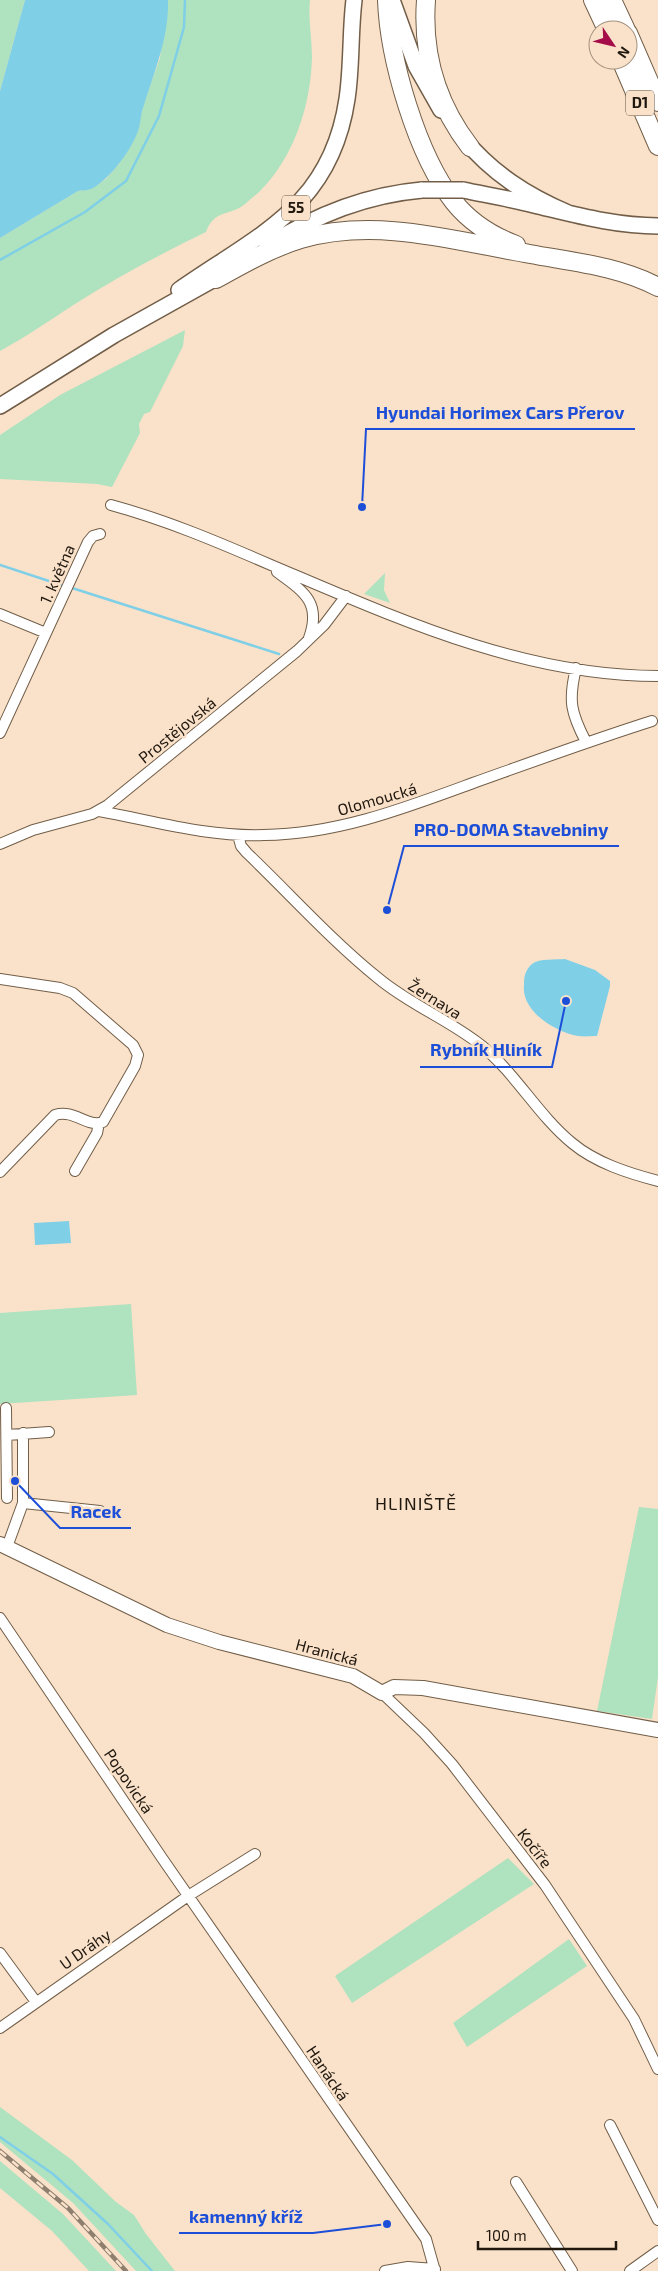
<svg xmlns="http://www.w3.org/2000/svg" width="658" height="2271" font-family="'Exo 2',sans-serif">
<style>
.green{fill:#afe2bf}
.water{fill:#7fcfe7}
.lines{fill:none;stroke-linecap:round;stroke-linejoin:round}
.stream{stroke:#7fcfe7;stroke-width:2.5}
.street-casing{stroke:#725e48;stroke-width:12}
.secondary-casing{stroke:#725e48;stroke-width:16}
.primary-casing{stroke:#725e48;stroke-width:18}
.highway-casing{stroke:#725e48;stroke-width:20}
.street{stroke:#fff;stroke-width:10}
.secondary{stroke:#fff;stroke-width:14}
.primary{stroke:#fff;stroke-width:15}
.highway{stroke:#fff;stroke-width:18}
.rail-casing{stroke:#8f7f6f;stroke-width:4.5}
.rail{stroke:#fae2ca;stroke-width:2.5;stroke-dasharray:8;stroke-linecap:butt}
.primary-bridge-casing{stroke:#725e48;stroke-width:18;stroke-linecap:butt}
.primary-bridge{stroke:#fff;stroke-width:15}
.labels{text-anchor:middle;stroke-width:5;stroke-linejoin:round;paint-order:stroke}
.shield{fill:#fae2ca;stroke:#615547;stroke-width:1}
.shield-label{font-size:15px;font-weight:bold;fill:#20180f}
.street-label{font-size:16px;fill:#20180f;stroke:#fae2ca}
.neighbourhood-label{font-size:18px;letter-spacing:1px;fill:#20180f;stroke:#fae2ca}
.leader{fill:none;stroke:#1d4ed8;stroke-width:2}
.callout-dot{fill:#1d4ed8;stroke:#fae2ca;stroke-width:2}
.callout-label{font-size:18px;text-anchor:middle;font-weight:bold;fill:#1d4ed8;stroke:#fae2ca;stroke-width:5;stroke-linejoin:round;paint-order:stroke}
</style>
<rect width="100%" height="100%" fill="#fae2ca"/>
<path class="green" d="M0 0H25L0 91Z
M168 0H310C308 19 312 38 312 57 311 105 294 158 259 192 253 197 247 203 241 207 225 216 214 211 206 232 161 254 117 277 75 304 50 320 26 337 0 351V238L78 191 91 189 106 179 119 164 138 129 143 106 160 58Z
M185 330 183 346 150 412 144 414 139 424 140 433 112 487 97 484 0 479V435L60 395Z
M385 573 384 590 390 603 364 594Z
M131 1304 137 1395 0 1404V1313Z
M639 1507 658 1509V1677L652 1719 597 1711Z
M508 1858 534 1884 352 2003 335 1976Z
M569 1939 587 1966 467 2047 453 2023Z
M0 2107 72 2160 116 2202 134 2215 146 2234 175 2271H136L73 2203 0 2142Z
M0 2161 63 2214 116 2271H89L52 2231 0 2188Z"/>
<path class="water" d="M25 0H168C169 37 155 70 144 105 141 112 141 120 139 128 133 148 111 178 93 188 88 191 83 190 78 191L0 238V91Z
M565 959 595 970 610 981V986L597 1036C591 1036 584 1037 578 1036 555 1032 521 1011 524 985 524 977 525 970 532 964 540 958 555 960 565 959Z
M69 1221 71 1243 35 1245 34 1223Z"/>
<g class="lines">
<path class="stream" d="M0 260 85 212 126 181 159 116 184 27 185 0
M0 565 61 585
M72 588 279 654
M0 2137 53 2174 108 2224 152 2271"/>
<defs>
<path id="street" d="M111 505C166 520 218 542 271 565 394 617 522 676 658 676
M277 572C303 591 322 602 309 638
M0 614 46 633
M576 668C568 701 571 713 586 742
M0 733 88 542 93 536 100 534
M99 811C154 821 207 837 264 835 338 834 405 808 473 783 532 762 592 740 652 721
M238 835 241 846 247 853C290 894 331 940 378 978 410 1005 450 1020 482 1046 516 1074 538 1115 572 1143 596 1163 628 1173 658 1181
M0 844 33 830 92 814 108 805 297 651 324 625 346 596
M0 979 60 988 73 993 133 1045 138 1055 135 1066 103 1122C87 1128 75 1109 55 1115L0 1172
M75 1171 97 1133 99 1123
M6 1408 7 1498
M7 1435 49 1432
M23 1503 100 1511
M7 1547 23 1503V1433
M0 1618 162 1858 426 2239 435 2271
M382 1693 424 1733 452 1764 545 1885 634 2019 658 2069
M0 1953 36 2002
M0 2028 188 1896 255 1854
M610 2125 658 2220
M516 2182 572 2271
M385 2271 408 2267 435 2269
M630 2271 658 2251"/>
<path id="secondary" d="M0 1544 167 1625 219 1642 353 1676 382 1693 394 1687 423 1688 658 1730"/>
<path id="primary" d="M392 0 416 66 441 110
M463 138C492 173 526 195 568 213
M463 190C487 195 511 199 534 205 576 215 615 226 658 226
M267 246C315 215 365 195 422 190
M179 290C259 234 331 207 347 99 352 66 350 33 354 0
M0 406 114 335 225 273"/>
<path id="highway" d="M387 0C389 59 417 155 454 202 470 222 492 236 516 245
M426 0C422 54 437 104 470 147
M593 0 607 30
M612 0 626 30
M628 33 658 102
M621 60 658 146
M216 279C243 264 271 248 301 239 377 217 455 241 530 254 573 262 618 266 658 287"/>
</defs>
<use href="#street" class="street-casing"/>
<use href="#secondary" class="secondary-casing"/>
<use href="#primary" class="primary-casing"/>
<use href="#highway" class="highway-casing"/>
<use href="#street" class="street"/>
<use href="#secondary" class="secondary"/>
<use href="#primary" class="primary"/>
<use href="#highway" class="highway"/>
<defs>
<path id="rail" d="M0 2151 68 2208 126 2271"/>
</defs>
<use href="#rail" class="rail-casing"/>
<use href="#rail" class="rail"/>
<defs>
<path id="primary-bridge" d="M422 190H463"/>
</defs>
<use href="#primary-bridge" class="primary-bridge-casing"/>
<use href="#primary-bridge" class="primary-bridge"/>
</g>
<g class="labels">
<g class="shield">
<rect x="626" y="90.5" width="28" height="25" rx="4"/>
<rect x="282" y="195.5" width="28" height="25" rx="4"/>
</g>
<g class="shield-label">
<text x="640" y="108">D1</text>
<text x="296" y="213">55</text>
</g>
<g class="street-label">
<text transform="translate(57 574) rotate(-66)" y="6">1. května</text>
<text transform="translate(177 730) rotate(-39)" y="6">Prostějovská</text>
<text transform="translate(377 799) rotate(-16)" y="6">Olomoucká</text>
<text transform="translate(435 999) rotate(32)" y="6">Žernava</text>
<text transform="translate(327 1652) rotate(15)" y="6">Hranická</text>
<text transform="translate(129 1781) rotate(56)" y="6">Popovická</text>
<text transform="translate(535 1848) rotate(52)" y="6">Kočíře</text>
<text transform="translate(85 1949) rotate(-35)" y="6">U Dráhy</text>
<text transform="translate(328 2073) rotate(56)" y="6">Hanácká</text>
</g>
<g class="neighbourhood-label">
<text x="416" y="1510">HLINIŠTĚ</text>
</g>
</g>
<path class="leader" d="M362 507L366 429H635M387 910L404 846H619M566 1001L552 1067H420M15 1481L60 1528H131M387 2224L313 2233H179"/>
<g class="callout-dot">
<circle cx="362" cy="507" r="5"/>
<circle cx="387" cy="910" r="5"/>
<circle cx="566" cy="1001" r="5"/>
<circle cx="15" cy="1481" r="5"/>
<circle cx="387" cy="2224" r="5"/>
</g>
<g class="callout-label">
<text x="500" y="419">Hyundai Horimex Cars Přerov</text>
<text x="511" y="836">PRO-DOMA Stavebniny</text>
<text x="486" y="1056">Rybník Hliník</text>
<text x="96" y="1518">Racek</text>
<text x="246" y="2223">kamenný kříž</text>
</g>
<g transform="translate(613 45) rotate(125)"><circle r="24" fill="#fae2ca" stroke="#a3917f"/>
<path d="M0-4L9 19L0 12L-9 19Z" fill="#a40d4a"/>
<text y="-8" font-size="14" font-weight="bold" text-anchor="middle" fill="#20180f">N</text>
</g>
<path d="M478 2241v8h138v-8" fill="none" stroke="#20180f" stroke-width="2.5"/>
<text x="486" y="2241" font-size="15" fill="#20180f" stroke="#fae2ca" stroke-width="4" paint-order="stroke">100 m</text>
</svg>
